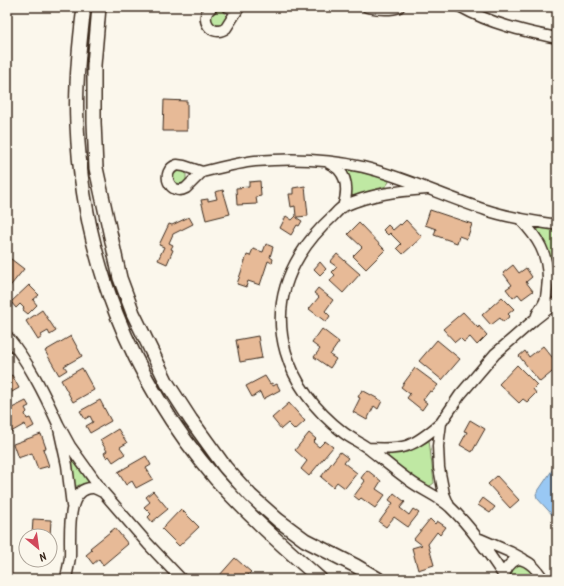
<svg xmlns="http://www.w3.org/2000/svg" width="564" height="586" font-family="Kalam,sans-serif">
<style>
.green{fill:#bfe8a3;stroke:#7d8960}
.water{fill:#99c8f4;stroke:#73899e}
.building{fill:#e7ba97;stroke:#3b2a1e}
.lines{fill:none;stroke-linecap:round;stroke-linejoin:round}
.minor-casing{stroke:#3b2a1e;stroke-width:13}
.tertiary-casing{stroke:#3b2a1e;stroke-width:16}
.minor{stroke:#fbf7ec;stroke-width:10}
.tertiary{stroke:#fbf7ec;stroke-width:13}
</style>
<rect width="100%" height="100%" fill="#fbf7ec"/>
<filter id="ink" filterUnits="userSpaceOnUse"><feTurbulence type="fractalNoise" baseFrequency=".025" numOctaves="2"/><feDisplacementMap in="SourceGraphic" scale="8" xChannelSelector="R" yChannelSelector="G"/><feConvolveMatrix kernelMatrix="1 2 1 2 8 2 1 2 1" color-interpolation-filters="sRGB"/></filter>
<g filter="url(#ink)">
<path class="green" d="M210 17a8 8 0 1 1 16 0a8 8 0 1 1-16 0Z
M175 168 182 169 186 174V181L181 185 174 184 170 173Z
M350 170 387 178 389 182 386 186 354 196 349 194 346 172Z
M538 227 557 230V293H555L552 289 551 264 546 245 538 231Z
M426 439 429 440 434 483 427 488 385 459 390 454 409 450Z
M71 458 88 482 74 487Z
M516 563H522L532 570 538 579H510V568Z"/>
<path class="water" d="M557 463V520L537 498 536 494Z"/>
<path class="building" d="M164 100 187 101V131H163Z
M260 181 261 196 256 197 257 204 237 205 236 188 249 187V182Z
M305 186 308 216 297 217V218L302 221 299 226 297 225 291 235 280 228 286 216 292 220 296 216 295 206 291 207 289 194H293V188Z
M223 190 230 214 206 220 201 200 208 199V201L217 199 215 192Z
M430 210 472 224 467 239 459 236 457 243 434 235 436 229 425 225Z
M189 217 193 224 173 234 169 243 173 245 171 249 173 250 167 264 158 260 164 247 159 245 169 224 172 225Z
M406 220 422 237 403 254 397 248 401 244 390 233 388 235 383 230 388 225 393 230 400 224 401 225Z
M359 223 385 250 366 269 353 256 362 247 348 234Z
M266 244 273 247 270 257 273 259 272 263 268 261 260 285 248 281 246 287 237 284 247 255 250 256 253 249 263 252Z
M337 254 360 274 343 293 330 281 335 275 332 272 337 267 330 262Z
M7 256 24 269 7 290Z
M320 262 326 269 320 275 314 269Z
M513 265 519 273 526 268 532 277 526 282 533 291 522 299 518 294 513 298 506 289 512 285 503 273Z
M29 285 39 295 33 300 37 305 28 314 23 310 24 308 20 304 16 308 11 302Z
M318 288 333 300 325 311 330 316 326 322 309 309 319 297 314 293Z
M502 297 514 309 508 314 510 316 503 322 500 318 491 325 482 315Z
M42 310 56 331 50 335 48 331 41 335 42 337 38 340 26 321Z
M463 312 478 328 479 326 487 335 477 345 470 337 464 342 460 338 455 342 443 329Z
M322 329 339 342 330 355 336 359 330 368 314 357 320 349 312 343Z
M71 336 82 356 64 366 67 370 59 375 45 351Z
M258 336 262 358 240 362 236 340Z
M437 340 460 359 442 380 419 361Z
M543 346 557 363V368L540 382 519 356 525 351 529 357Z
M517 365 537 385 533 389 536 393 527 402 523 399 519 403 499 384Z
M82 368 94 390 73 402 61 380Z
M415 368 438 385 432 392 430 391 423 400 427 403 422 410 407 398 410 394 401 387Z
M7 372 10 376 12 375 19 388 10 393 7 388Z
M265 376 270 384 272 383 273 386 277 384 280 390 263 399 260 392 252 397 246 386Z
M362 390 382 401 378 409 374 406 367 420 353 412 360 398 358 397Z
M100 400 111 421 90 433 86 426 93 422 90 416 85 419 80 411Z
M26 401 29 406 25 408 27 412 25 414 27 419 30 418 34 426 27 430 25 424 11 432 7 424V409L8 410Z
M289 403 305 421 295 430 288 423 281 429 272 418Z
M470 420 485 429 472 452 460 445 467 432 464 431Z
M118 429 127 443 120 447 125 454 113 462 109 456 107 458 104 453 107 451 100 440Z
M309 433 316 439 313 442 319 447 325 441 333 447 309 476 301 469 307 461 295 450Z
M41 434 46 448 43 449 49 466 38 469 32 453 18 458 13 444Z
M340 452 348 458 344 463 357 473 345 488 337 482 333 487 321 477Z
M146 456 151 465 146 468 153 479 136 488 132 481 126 485 118 472Z
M367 470 381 481 376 489 385 495 375 508 361 498 359 500 354 496 365 481 361 478Z
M497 476 519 500 510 508 488 484Z
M153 491 168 509 152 522 148 517 151 514 144 507 150 502 146 497Z
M394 493 405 502 400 508 409 515 413 509 419 513 408 527 394 517 386 527 379 522 393 503 389 500Z
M483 498 495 507 490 513 478 505Z
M181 509 199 527 179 546 162 529Z
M33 519 51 520 50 536H32Z
M430 519 435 524 437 521 446 527 440 535 437 532 428 544 434 565 418 570 412 548 422 545 414 539Z
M115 528 128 544 103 565 99 559 93 564 86 555 92 550 90 548Z
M235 558 251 572 246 577 248 579H222L219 576Z"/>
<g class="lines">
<defs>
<path id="minor" d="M212 7C197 17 212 39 226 28L238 9 228 7
M367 7C377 9 389 11 399 7
M461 7C491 24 523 31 557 38
M329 163C332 165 337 167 339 170 349 181 347 195 343 207
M177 165 184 166 202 172 186 188C170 197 159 171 177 165Z
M202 172C219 168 237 163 255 161 290 158 328 159 363 167 405 177 445 197 486 210 509 218 533 221 557 225
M427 189C398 191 370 194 344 206 340 208 336 213 333 216 320 228 309 240 300 255 260 320 287 389 344 433 352 439 361 443 369 449 383 460 396 471 410 481 422 490 440 497 450 507 471 527 488 552 504 576L503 579
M521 220C538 238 548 254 548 280 547 287 547 295 545 301 543 306 539 310 537 315
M7 336C29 363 44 393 58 424
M368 448C405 450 412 448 441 423
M72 506 67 465 58 424 70 446 103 492
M449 506 444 494 439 468 438 446 441 423 460 395 495 354 534 320 557 302
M480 539 510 552 523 559
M66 579C67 572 69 565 70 557 71 539 64 486 94 488 97 489 100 491 103 492L148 544 181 579
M504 579C504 570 510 562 518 559 530 560 537 570 543 579"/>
<path id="tertiary" d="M84 7C79 46 75 85 77 124 82 256 130 379 216 479 248 515 284 547 320 579
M99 7 94 65V122L96 168 120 278 133 313 167 383 191 420 225 467 251 496 278 520 305 540 356 566 378 579"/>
</defs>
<use href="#minor" class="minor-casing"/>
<use href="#tertiary" class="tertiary-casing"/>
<use href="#minor" class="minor"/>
<use href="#tertiary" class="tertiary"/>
</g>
</g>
<rect width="564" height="586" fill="none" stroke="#fbf7ec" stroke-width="24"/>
<rect x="12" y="12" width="540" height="562" fill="none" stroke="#3b2a1e" stroke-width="1.5" filter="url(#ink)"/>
<g transform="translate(38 548) rotate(151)"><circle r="19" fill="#fbf7ec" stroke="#aea59a"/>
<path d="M0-3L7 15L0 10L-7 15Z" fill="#d1495b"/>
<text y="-6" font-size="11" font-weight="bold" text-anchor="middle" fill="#3b2a1e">N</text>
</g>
</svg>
